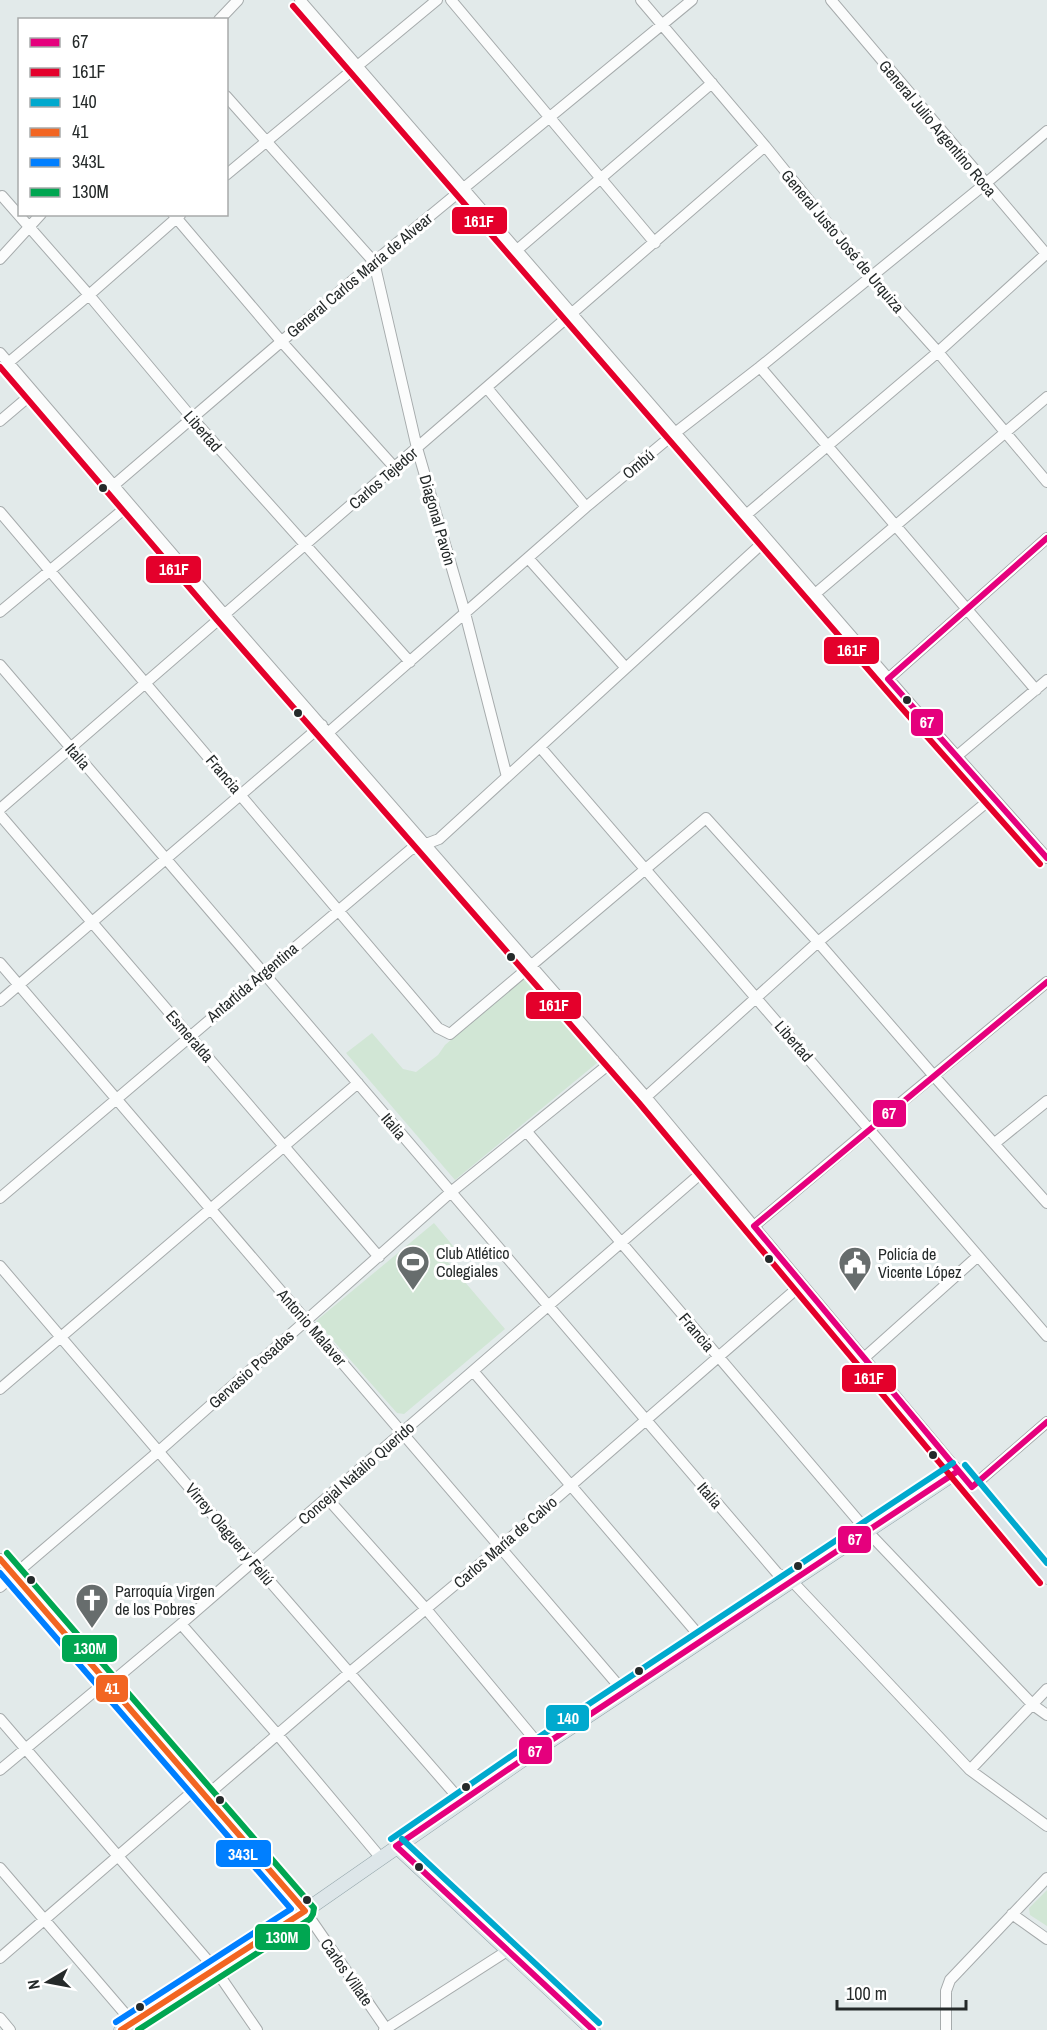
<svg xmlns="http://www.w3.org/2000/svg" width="1047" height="2030" font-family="'Archivo Narrow',sans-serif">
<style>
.green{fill:#d1e6d5}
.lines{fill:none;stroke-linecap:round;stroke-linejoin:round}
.minor-casing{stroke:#a6abac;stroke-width:12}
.major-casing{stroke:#94a6ab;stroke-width:15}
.minor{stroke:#fbfcfc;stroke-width:10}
.major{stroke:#dde6e9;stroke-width:14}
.bus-1-casing{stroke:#fff;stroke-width:10}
.bus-2-casing{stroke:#fff;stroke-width:10}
.bus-3-casing{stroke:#fff;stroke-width:10}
.bus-4-casing{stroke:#fff;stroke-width:10}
.bus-5-casing{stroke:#fff;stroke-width:10}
.bus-6-casing{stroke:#fff;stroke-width:10}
.bus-1{stroke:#e5007d;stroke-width:6}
.bus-2{stroke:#e4002b;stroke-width:6}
.bus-3{stroke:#00a9ce;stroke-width:6}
.bus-4{stroke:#f26522;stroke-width:6}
.bus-5{stroke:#007fff;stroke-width:6}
.bus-6{stroke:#00a651;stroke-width:6}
.bus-dot{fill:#252a2a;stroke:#fff;stroke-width:2}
.labels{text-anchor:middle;stroke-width:6;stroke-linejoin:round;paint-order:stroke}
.street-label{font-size:16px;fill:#252a2a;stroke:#fff}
.poi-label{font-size:16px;fill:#252a2a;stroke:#fff;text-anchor:start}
.line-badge{stroke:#fff;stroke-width:2}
.badge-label{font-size:16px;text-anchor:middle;font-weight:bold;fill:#fff}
</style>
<rect width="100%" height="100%" fill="#e2eaea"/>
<path class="green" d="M530 972 603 1058 455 1180 346 1053 372 1033 403 1069 416 1072 438 1055 445 1045Z
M434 1223 458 1252 447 1261 505 1329 404 1414 397 1413 316 1321Z
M1047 1890V1926L1030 1915 1029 1908Z"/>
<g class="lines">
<defs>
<path id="minor" d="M300 0 906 699 1047 858
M451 0 655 243
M641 0 765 146 870 276 938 352 1047 482
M831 0 1047 255
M219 20 238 0
M226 96 374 262 417 448 465 613 507 777
M226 175 437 0
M2 196 89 295 192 418 410 662
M173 214 281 341 395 468
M517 250 712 83
M0 259 41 214
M0 353 224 614 646 1097 958 1471
M8 363 89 295 180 215
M760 367 1036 690
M487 388 586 507
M0 421 33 393
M113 486 374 262 692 0
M0 512 438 1028 450 1034 706 818 818 942 934 1076 1047 1203
M746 515 938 352 1046 254
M528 558 625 667
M815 594 1047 397
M0 612 129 505
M0 665 777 1573 792 1581 970 1770 1047 1826
M888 679 1047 538
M329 732 586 507 675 433 760 367 985 184 1047 131
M540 747 1047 1336
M957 756 1047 680
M0 809 765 146
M0 815 379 1257
M0 963 624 1692
M0 1001 322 725
M646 1097 818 942 993 797
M527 1132 867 1531 1033 1705 1047 1715
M995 1143 1047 1101
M0 1198 410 850 439 839 767 539
M754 1226 869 1129 1047 982
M0 1266 253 1562 461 1801
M864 1358 978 1256
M473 1371 703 1640
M0 1389 358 1083
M972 1487 1047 1422
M327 1498 426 1609 541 1747
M0 1559 305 1911 387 2030
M0 1587 159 1451 451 1192 614 1060
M181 1624 277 1734 380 1857
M0 1719 215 1969 257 2030
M0 1770 96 1690 119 1676 181 1624 706 1169
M970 1770 1047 1689
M206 1796 349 1673 499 1548 801 1285
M0 1868 139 2030
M1012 1914 1047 1939
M0 1958 198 1787
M0 2018 10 2030
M384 2030 507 1951
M946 2030V1991L950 1980 1047 1878"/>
<path id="major" d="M396 1846 593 2030
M121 2030 305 1911 541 1747 958 1471 1047 1577"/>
</defs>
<use href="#minor" class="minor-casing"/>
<use href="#major" class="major-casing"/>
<use href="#minor" class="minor"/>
<use href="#major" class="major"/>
<defs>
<path id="bus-1" d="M1047 538 888 679 1047 858
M1047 982 754 1226 972 1487 1047 1422
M396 1846 541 1747 958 1471
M396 1846 593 2030"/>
<path id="bus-2" d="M293 6 899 705 1040 864
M0 367 217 620 639 1103 1040 1583"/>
<path id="bus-3" d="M965 1465 1047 1563
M391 1839 536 1739 953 1463
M402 1839 599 2023"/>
<path id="bus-4" d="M0 1559 305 1911 121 2030"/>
<path id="bus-5" d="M0 1573 291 1909 116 2022"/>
<path id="bus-6" d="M7 1553 314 1908 313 1914 310 1919 138 2030"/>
</defs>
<use href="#bus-1" class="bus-1-casing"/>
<use href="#bus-2" class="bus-2-casing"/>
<use href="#bus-3" class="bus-3-casing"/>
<use href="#bus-4" class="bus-4-casing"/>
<use href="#bus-5" class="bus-5-casing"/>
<use href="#bus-6" class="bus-6-casing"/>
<use href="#bus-1" class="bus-1"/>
<use href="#bus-2" class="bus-2"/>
<use href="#bus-3" class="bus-3"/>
<use href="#bus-4" class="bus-4"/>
<use href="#bus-5" class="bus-5"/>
<use href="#bus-6" class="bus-6"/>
</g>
<defs>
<symbol id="stadium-pin" viewBox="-11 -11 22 30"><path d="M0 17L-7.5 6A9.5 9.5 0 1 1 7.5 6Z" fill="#676d6d" stroke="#fff"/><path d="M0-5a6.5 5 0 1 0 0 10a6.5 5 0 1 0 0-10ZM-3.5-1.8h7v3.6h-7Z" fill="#fff"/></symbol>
<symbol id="civic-pin" viewBox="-11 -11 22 30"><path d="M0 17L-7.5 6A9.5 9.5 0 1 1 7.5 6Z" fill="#676d6d" stroke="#fff"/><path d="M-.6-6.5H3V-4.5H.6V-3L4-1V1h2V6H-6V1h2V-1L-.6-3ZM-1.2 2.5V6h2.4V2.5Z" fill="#fff"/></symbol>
<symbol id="church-pin" viewBox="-11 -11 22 30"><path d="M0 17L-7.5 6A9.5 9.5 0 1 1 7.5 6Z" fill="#676d6d" stroke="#fff"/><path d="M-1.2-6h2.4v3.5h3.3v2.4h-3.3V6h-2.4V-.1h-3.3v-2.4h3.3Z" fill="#fff"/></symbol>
</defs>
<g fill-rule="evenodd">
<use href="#stadium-pin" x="394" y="1243" width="38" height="52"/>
<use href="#civic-pin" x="836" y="1244" width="38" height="52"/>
<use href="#church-pin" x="73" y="1581" width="38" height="52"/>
</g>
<g class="bus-dot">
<circle cx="103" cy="488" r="5"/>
<circle cx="907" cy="700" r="5"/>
<circle cx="298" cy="713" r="5"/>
<circle cx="511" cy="957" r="5"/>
<circle cx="769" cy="1259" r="5"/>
<circle cx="933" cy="1455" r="5"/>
<circle cx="798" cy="1566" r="5"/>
<circle cx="31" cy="1580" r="5"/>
<circle cx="639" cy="1671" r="5"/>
<circle cx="466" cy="1787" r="5"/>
<circle cx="220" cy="1800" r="5"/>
<circle cx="419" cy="1867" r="5"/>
<circle cx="307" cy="1900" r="5"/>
<circle cx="140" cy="2007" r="5"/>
</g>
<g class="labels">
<g class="street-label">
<text transform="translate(938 128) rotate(50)" y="6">General Julio Argentino Roca</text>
<text transform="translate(843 241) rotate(50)" y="6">General Justo José de Urquiza</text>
<text transform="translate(359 275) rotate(-40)" y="6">General Carlos María de Alvear</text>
<text transform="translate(203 431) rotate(49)" y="6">Libertad</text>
<text transform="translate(638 464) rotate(-40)" y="6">Ombú</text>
<text transform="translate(383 478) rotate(-41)" y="6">Carlos Tejedor</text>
<text transform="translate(438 520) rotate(74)" y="6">Diagonal Pavón</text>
<text transform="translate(78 756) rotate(49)" y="6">Italia</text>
<text transform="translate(224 774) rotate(50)" y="6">Francia</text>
<text transform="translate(252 982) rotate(-40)" y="6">Antartida Argentina</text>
<text transform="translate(190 1036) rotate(49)" y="6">Esmeralda</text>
<text transform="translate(794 1041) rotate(49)" y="6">Libertad</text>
<text transform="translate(394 1126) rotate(50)" y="6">Italia</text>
<text transform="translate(312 1327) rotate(49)" y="6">Antonio Malaver</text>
<text transform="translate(697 1332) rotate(50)" y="6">Francia</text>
<text transform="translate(251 1369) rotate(-42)" y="6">Gervasio Posadas</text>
<text transform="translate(356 1473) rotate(-41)" y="6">Concejal Natalio Querido</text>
<text transform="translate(710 1495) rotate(49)" y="6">Italia</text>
<text transform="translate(230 1534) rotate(50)" y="6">Virrey Olaguer y Feliú</text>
<text transform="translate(505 1542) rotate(-41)" y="6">Carlos María de Calvo</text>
<text transform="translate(347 1972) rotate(55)" y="6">Carlos Villate</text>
</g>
<g class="poi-label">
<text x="436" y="1259">Club Atlético<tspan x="436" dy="18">Colegiales</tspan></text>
<text x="878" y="1260">Policía de<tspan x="878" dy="18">Vicente López</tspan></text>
<text x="115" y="1597">Parroquía Virgen<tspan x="115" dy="18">de los Pobres</tspan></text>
</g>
</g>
<g class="line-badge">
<rect x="451" y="206" width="57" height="29" rx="6" fill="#e4002b"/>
<rect x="145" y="555" width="57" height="29" rx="6" fill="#e4002b"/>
<rect x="823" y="636" width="57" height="29" rx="6" fill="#e4002b"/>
<rect x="910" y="708" width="34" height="29" rx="6" fill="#e5007d"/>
<rect x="525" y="991" width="57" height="29" rx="6" fill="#e4002b"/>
<rect x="872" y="1099" width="35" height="29" rx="6" fill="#e5007d"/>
<rect x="841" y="1364" width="56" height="29" rx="6" fill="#e4002b"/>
<rect x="837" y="1525" width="35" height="29" rx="6" fill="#e5007d"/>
<rect x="61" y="1634" width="57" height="29" rx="6" fill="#00a651"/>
<rect x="95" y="1674" width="34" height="29" rx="6" fill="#f26522"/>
<rect x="545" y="1704" width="45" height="28" rx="6" fill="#00a9ce"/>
<rect x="518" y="1736" width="35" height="29" rx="6" fill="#e5007d"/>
<rect x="215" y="1839" width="57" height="29" rx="6" fill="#007fff"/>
<rect x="254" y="1923" width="57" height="28" rx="6" fill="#00a651"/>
</g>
<g class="badge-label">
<text x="479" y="227">161F</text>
<text x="174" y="575">161F</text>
<text x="852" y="656">161F</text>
<text x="927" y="728">67</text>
<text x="554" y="1011">161F</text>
<text x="889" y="1119">67</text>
<text x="869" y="1384">161F</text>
<text x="855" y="1545">67</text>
<text x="90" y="1654">130M</text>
<text x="112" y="1694">41</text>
<text x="568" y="1724">140</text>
<text x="535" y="1757">67</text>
<text x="243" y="1860">343L</text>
<text x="282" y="1943">130M</text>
</g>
<rect x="18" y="18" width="210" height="198" fill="#ffffff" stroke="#a8aaaa" stroke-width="1.5"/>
<rect x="30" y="38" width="30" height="9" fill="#e5007d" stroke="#a8aaaa" stroke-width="1.5"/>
<text x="72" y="48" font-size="18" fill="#252a2a">67</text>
<rect x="30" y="68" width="30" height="9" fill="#e4002b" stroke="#a8aaaa" stroke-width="1.5"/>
<text x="72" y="78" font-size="18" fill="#252a2a">161F</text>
<rect x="30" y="98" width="30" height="9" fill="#00a9ce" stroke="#a8aaaa" stroke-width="1.5"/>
<text x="72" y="108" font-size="18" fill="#252a2a">140</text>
<rect x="30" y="128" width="30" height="9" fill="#f26522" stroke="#a8aaaa" stroke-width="1.5"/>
<text x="72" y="138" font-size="18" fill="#252a2a">41</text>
<rect x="30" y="158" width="30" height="9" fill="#007fff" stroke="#a8aaaa" stroke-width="1.5"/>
<text x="72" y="168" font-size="18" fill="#252a2a">343L</text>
<rect x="30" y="188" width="30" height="9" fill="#00a651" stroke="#a8aaaa" stroke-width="1.5"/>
<text x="72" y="198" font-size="18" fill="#252a2a">130M</text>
<g transform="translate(48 1982) rotate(260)" stroke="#ffffff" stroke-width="4.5" paint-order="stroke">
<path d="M0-4.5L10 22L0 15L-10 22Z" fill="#252a2a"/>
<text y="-9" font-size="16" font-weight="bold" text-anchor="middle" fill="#252a2a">N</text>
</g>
<path d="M837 2000v9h129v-9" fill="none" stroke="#252a2a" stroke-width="3"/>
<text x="846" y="2000" font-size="18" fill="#252a2a" stroke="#ffffff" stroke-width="4.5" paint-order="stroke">100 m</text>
</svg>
